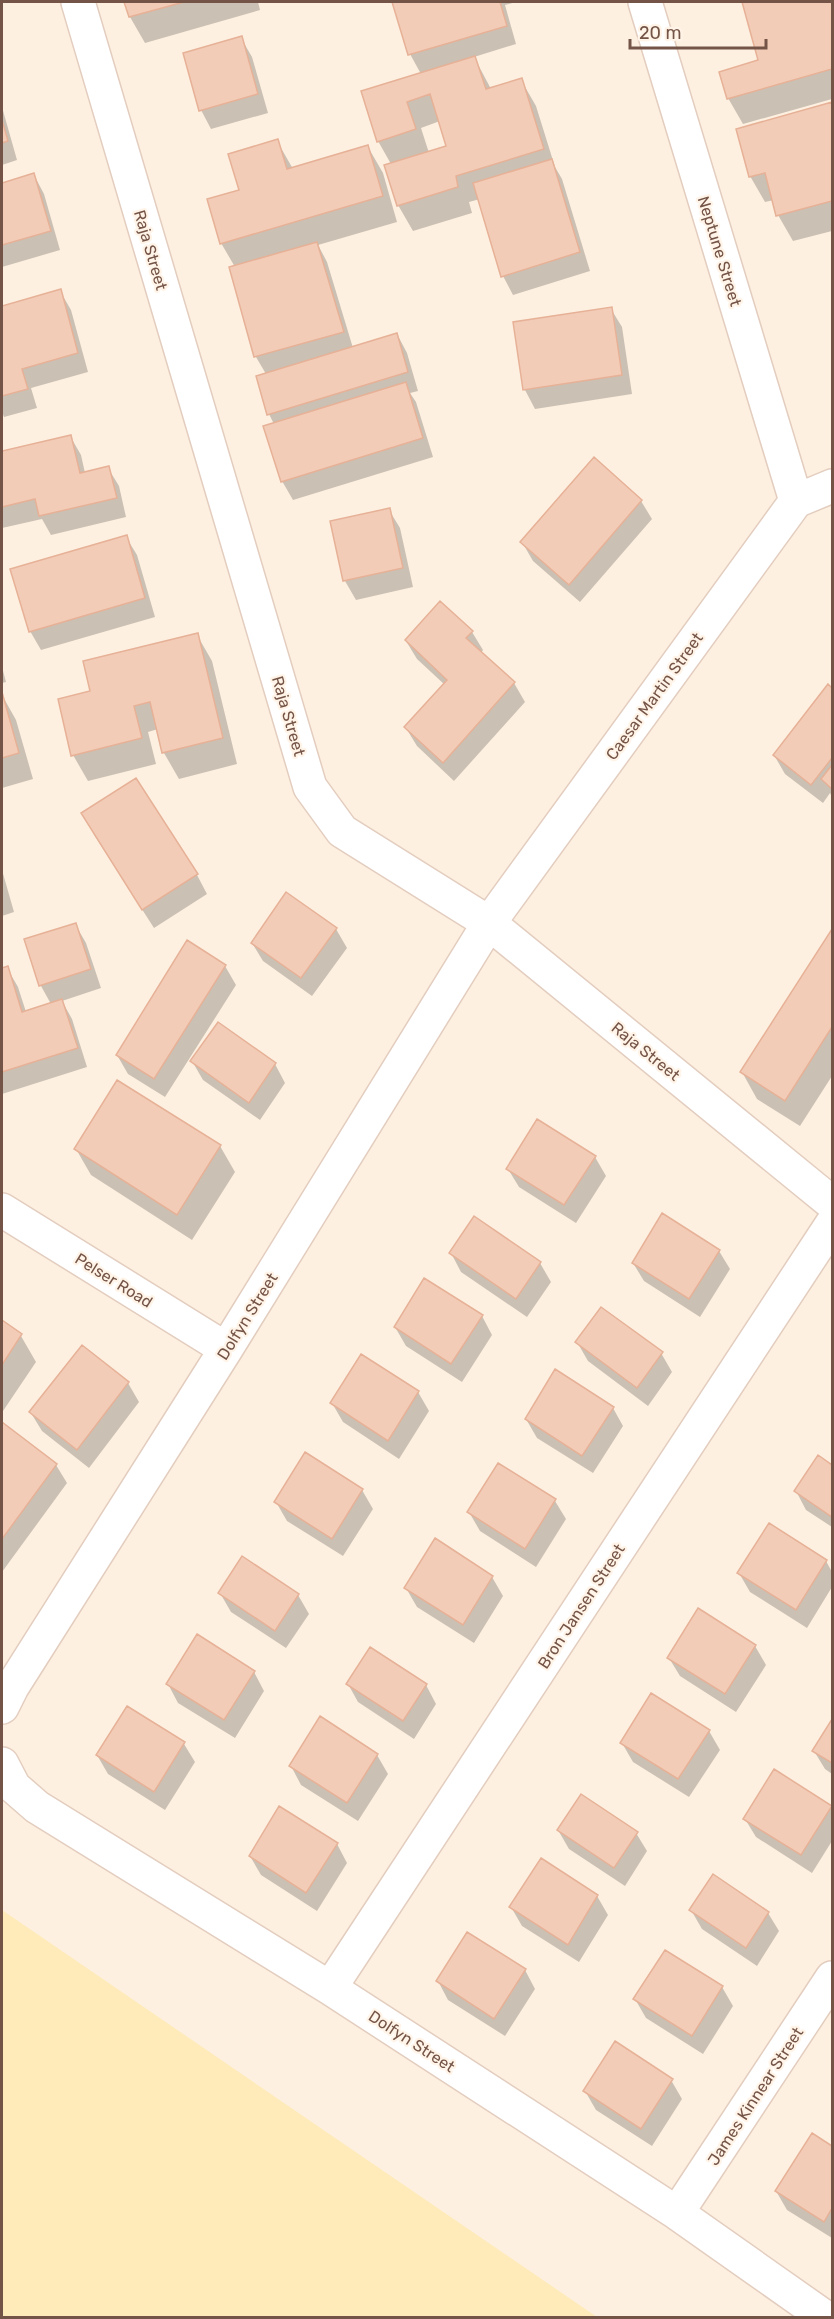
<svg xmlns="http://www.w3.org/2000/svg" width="834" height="2319" font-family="Rubik,sans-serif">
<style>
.sand{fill:#feebb9}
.shadow{fill:#0003;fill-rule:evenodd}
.building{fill:#f3ccb7;stroke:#e6b197;stroke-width:1.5}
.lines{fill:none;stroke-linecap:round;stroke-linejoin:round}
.street-casing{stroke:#e3cdbf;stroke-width:36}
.street{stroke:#fff;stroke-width:33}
.labels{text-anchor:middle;stroke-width:4.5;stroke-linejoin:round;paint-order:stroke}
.street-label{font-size:16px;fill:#745447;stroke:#fff4e7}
</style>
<rect width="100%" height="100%" fill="#fdf0e0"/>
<path class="sand" d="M2 1910 597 2317H2Z"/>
<path class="shadow" d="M126 2H258L260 10 145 43 130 17Z
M394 2H516L505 5 516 44 474 57 491 89 521 80 536 106 555 167 562 179 590 271 513 295 503 276 480 199 469 202 472 213 413 231 398 205 391 164 378 141 421 74 410 54ZM440 121 448 147 429 153 421 128Z
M743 2H832V99L743 124 728 98 760 62Z
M241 38 252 57 268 113 211 129 201 110Z
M832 104V231L793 241 778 215 774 200 765 202 750 176 738 130Z
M2 107 17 160 2 165Z
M277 141 293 169 368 147 383 173 397 222 318 245 327 262 353 348 397 334 407 353 418 391 410 393 416 402 433 457 293 500 282 481 274 424 269 414 266 374 256 357 230 268 235 267 221 243 240 191Z
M34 175 44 194 60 250 2 267V184Z
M60 291 71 310 88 372 31 388 37 408 4 417 2 412V308Z
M611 309 622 327 632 394 535 409 525 390 514 323Z
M70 436 81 455 85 473 108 468 119 486 126 517 51 535 42 519 2 528V453Z
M641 501 652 519 580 602 533 561 522 542Z
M389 510 400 528 413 587 356 600 345 581 332 522Z
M126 537 137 555 155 617 41 650 30 631Z
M472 632 483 650 481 653 514 683 525 702 454 781 417 746 406 728 445 685 417 659 406 641Z
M197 635 212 661 237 764 179 779 164 753 158 729 148 732 156 764 88 781 73 755 92 692Z
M2 667 6 682 2 683Z
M828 686 832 690V797L830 793 823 803 785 774 774 755Z
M2 695 16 720 33 779 2 788Z
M93 833 197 875 207 894 154 928Z
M2 870 14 912 2 916Z
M75 924 86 943 101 988 62 1001 72 1019 87 1067 2 1094V970L7 968 18 987 26 1012 51 1004 41 986 26 940Z
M336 929 347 948 312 996 263 961 252 943Z
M832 931V1076L800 1126 757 1099 742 1072Z
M225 966 236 985 165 1097 128 1074 117 1055Z
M192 1061 275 1064 285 1083 260 1120 203 1080Z
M220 1146 235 1172 192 1240 91 1175 76 1149Z
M595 1157 606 1176 576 1223 519 1187 508 1169Z
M719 1251 730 1269 700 1317 644 1281 633 1263Z
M451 1253 540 1263 551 1282 527 1317 461 1272Z
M482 1316 492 1335 462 1382 406 1346 395 1327Z
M2 1322 21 1336 36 1362 3 1411Z
M577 1342 661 1353 672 1372 648 1406 588 1361Z
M361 1356 418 1392 429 1411 399 1459 343 1422 332 1403Z
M128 1383 139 1402 89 1468 42 1431 31 1413Z
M613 1408 623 1426 593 1473 537 1438 526 1419Z
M2 1424 56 1465 67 1483 2 1572Z
M818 1457 832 1466V1527L806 1510 796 1491Z
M499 1465 555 1501 566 1519 536 1567 480 1531 469 1512Z
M362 1490 373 1509 343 1556 287 1521 276 1502Z
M826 1561 832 1572V1587L807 1628 750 1592 739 1573Z
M492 1577 503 1596 474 1643 417 1607 406 1588Z
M220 1593 298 1595 309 1614 286 1648 231 1612Z
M755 1646 766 1665 736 1712 680 1676 669 1658Z
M254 1672 264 1691 235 1738 178 1703 168 1684Z
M348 1684 426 1685 436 1704 414 1739 358 1702Z
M128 1708 184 1744 195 1762 165 1810 108 1774 97 1755Z
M832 1722V1774L825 1769 814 1751Z
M709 1731 720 1750 689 1797 633 1762 622 1743Z
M377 1755 388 1774 358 1821 301 1785 291 1766Z
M831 1807 832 1841 812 1873 756 1837 745 1819Z
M558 1830 636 1833 647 1851 625 1886 569 1849Z
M337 1844 347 1863 317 1911 261 1875 250 1856Z
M597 1896 608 1915 579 1962 522 1926 511 1907Z
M691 1910 768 1913 779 1931 757 1966 702 1929Z
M525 1970 535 1989 505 2036 448 2000 438 1981Z
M722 1987 733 2006 703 2054 646 2018 635 1999Z
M671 2080 682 2099 652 2146 596 2110 585 2091Z
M813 2135 832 2148V2238L787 2210 776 2191Z"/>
<path class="building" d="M124 2H184L129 17Z
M392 2H500L507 26 408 55Z
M742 2H832V69L727 99 719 72 758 60Z
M242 36 258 94 199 111 183 53Z
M475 56 486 89 522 78 544 149 456 176 458 187 397 206 384 165 446 146 430 94 407 102 416 129 377 142 361 91Z
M832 102V201L776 216 765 173 749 177 736 129Z
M2 120 8 141 2 143Z
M278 139 287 169 368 145 383 196 220 244 207 199 239 190 228 154Z
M552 159 580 252 501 277 473 183Z
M34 173 51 231 2 245V183Z
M317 242 344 332 254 357 229 267Z
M61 289 78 353 22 369 28 389 2 396V306Z
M612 307 622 375 523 390 513 322Z
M397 333 408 372 267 415 256 376Z
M406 382 423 438 281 482 263 426Z
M71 435 80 473 109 466 117 498 39 516 35 499 2 507V451Z
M594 457 642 500 569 585 520 542Z
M390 508 403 568 343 581 330 521Z
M127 535 145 598 29 632 10 569Z
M440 601 473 631 466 638 515 682 443 763 404 727 447 680 405 640Z
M198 633 223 738 162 753 150 702 134 706 142 738 71 756 58 699 90 691 83 661Z
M828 684 832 688V758L811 785 773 755Z
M2 692 19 753 2 758Z
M832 765V789L821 779Z
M136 778 198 874 142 910 81 813Z
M286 892 337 928 301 978 251 943Z
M76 923 91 969 39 986 24 939Z
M832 929V1027L785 1101 740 1072Z
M187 940 226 965 154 1079 116 1055Z
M8 966 22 1012 62 999 78 1048 2 1072V968Z
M218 1022 276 1063 249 1103 190 1061Z
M117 1080 221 1145 177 1215 74 1149Z
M537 1119 596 1156 564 1205 506 1169Z
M662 1213 720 1250 689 1299 632 1263Z
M474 1216 541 1262 516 1299 449 1253Z
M424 1278 483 1315 451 1364 394 1327Z
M601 1307 663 1352 637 1388 575 1342Z
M2 1320 22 1334 2 1365Z
M82 1345 129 1382 77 1450 29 1412Z
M361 1354 419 1391 388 1441 330 1403Z
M555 1369 614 1407 582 1456 525 1419Z
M2 1422 57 1464 2 1539Z
M305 1452 363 1489 332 1539 274 1502Z
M818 1455 832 1465V1517L794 1491Z
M498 1463 556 1499 525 1549 467 1512Z
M769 1523 827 1560 796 1610 737 1573Z
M435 1538 493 1576 463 1625 404 1588Z
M242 1556 299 1594 275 1631 218 1593Z
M698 1608 756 1645 725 1694 667 1658Z
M197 1634 255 1671 224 1720 166 1684Z
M370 1647 427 1684 403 1721 346 1684Z
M651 1693 710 1730 678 1779 620 1743Z
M127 1706 185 1742 154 1792 96 1755Z
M320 1716 378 1754 347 1803 289 1766Z
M832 1719V1763L812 1751Z
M774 1769 832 1806 801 1855 743 1819Z
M581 1794 638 1832 614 1868 557 1830Z
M279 1806 338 1843 306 1893 249 1856Z
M541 1858 598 1895 568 1945 509 1907Z
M713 1874 769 1912 746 1948 689 1910Z
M467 1932 526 1969 494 2019 436 1981Z
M665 1950 723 1986 692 2036 633 1999Z
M615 2041 673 2079 641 2129 583 2091Z
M812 2133 832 2146V2208L824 2222 775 2191Z"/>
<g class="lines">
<defs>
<path id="street" d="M78 2 310 787 342 831 489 923 832 1203
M645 2 796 501
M2 1210 226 1349
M2 1707 12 1687 226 1349 489 923 796 501 832 486
M2 1764 14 1787 37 1807 330 1988 677 2213 826 2318
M330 1988 832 1224
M677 2213 832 1978"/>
</defs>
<use href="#street" class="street-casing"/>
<use href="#street" class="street"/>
</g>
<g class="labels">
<g class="street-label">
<text transform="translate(151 250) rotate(74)" y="6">Raja Street</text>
<text transform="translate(720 251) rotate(73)" y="6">Neptune Street</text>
<text transform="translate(654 696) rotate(-54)" y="6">Caesar Martin Street</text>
<text transform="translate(289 716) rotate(74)" y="6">Raja Street</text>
<text transform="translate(646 1051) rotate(39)" y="6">Raja Street</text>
<text transform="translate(114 1280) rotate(32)" y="6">Pelser Road</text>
<text transform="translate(247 1316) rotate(-58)" y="6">Dolfyn Street</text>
<text transform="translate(581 1606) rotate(-57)" y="6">Bron Jansen Street</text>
<text transform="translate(412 2041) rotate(33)" y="6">Dolfyn Street</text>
<text transform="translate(755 2096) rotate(-57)" y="6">James Kinnear Street</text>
</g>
</g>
<rect width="834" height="2319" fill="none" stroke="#745447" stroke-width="6"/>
<path d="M630 39v9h136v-9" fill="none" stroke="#745447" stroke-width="3"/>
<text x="639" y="39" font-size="18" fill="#745447" stroke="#fff4e7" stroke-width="4.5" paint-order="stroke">20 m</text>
</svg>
